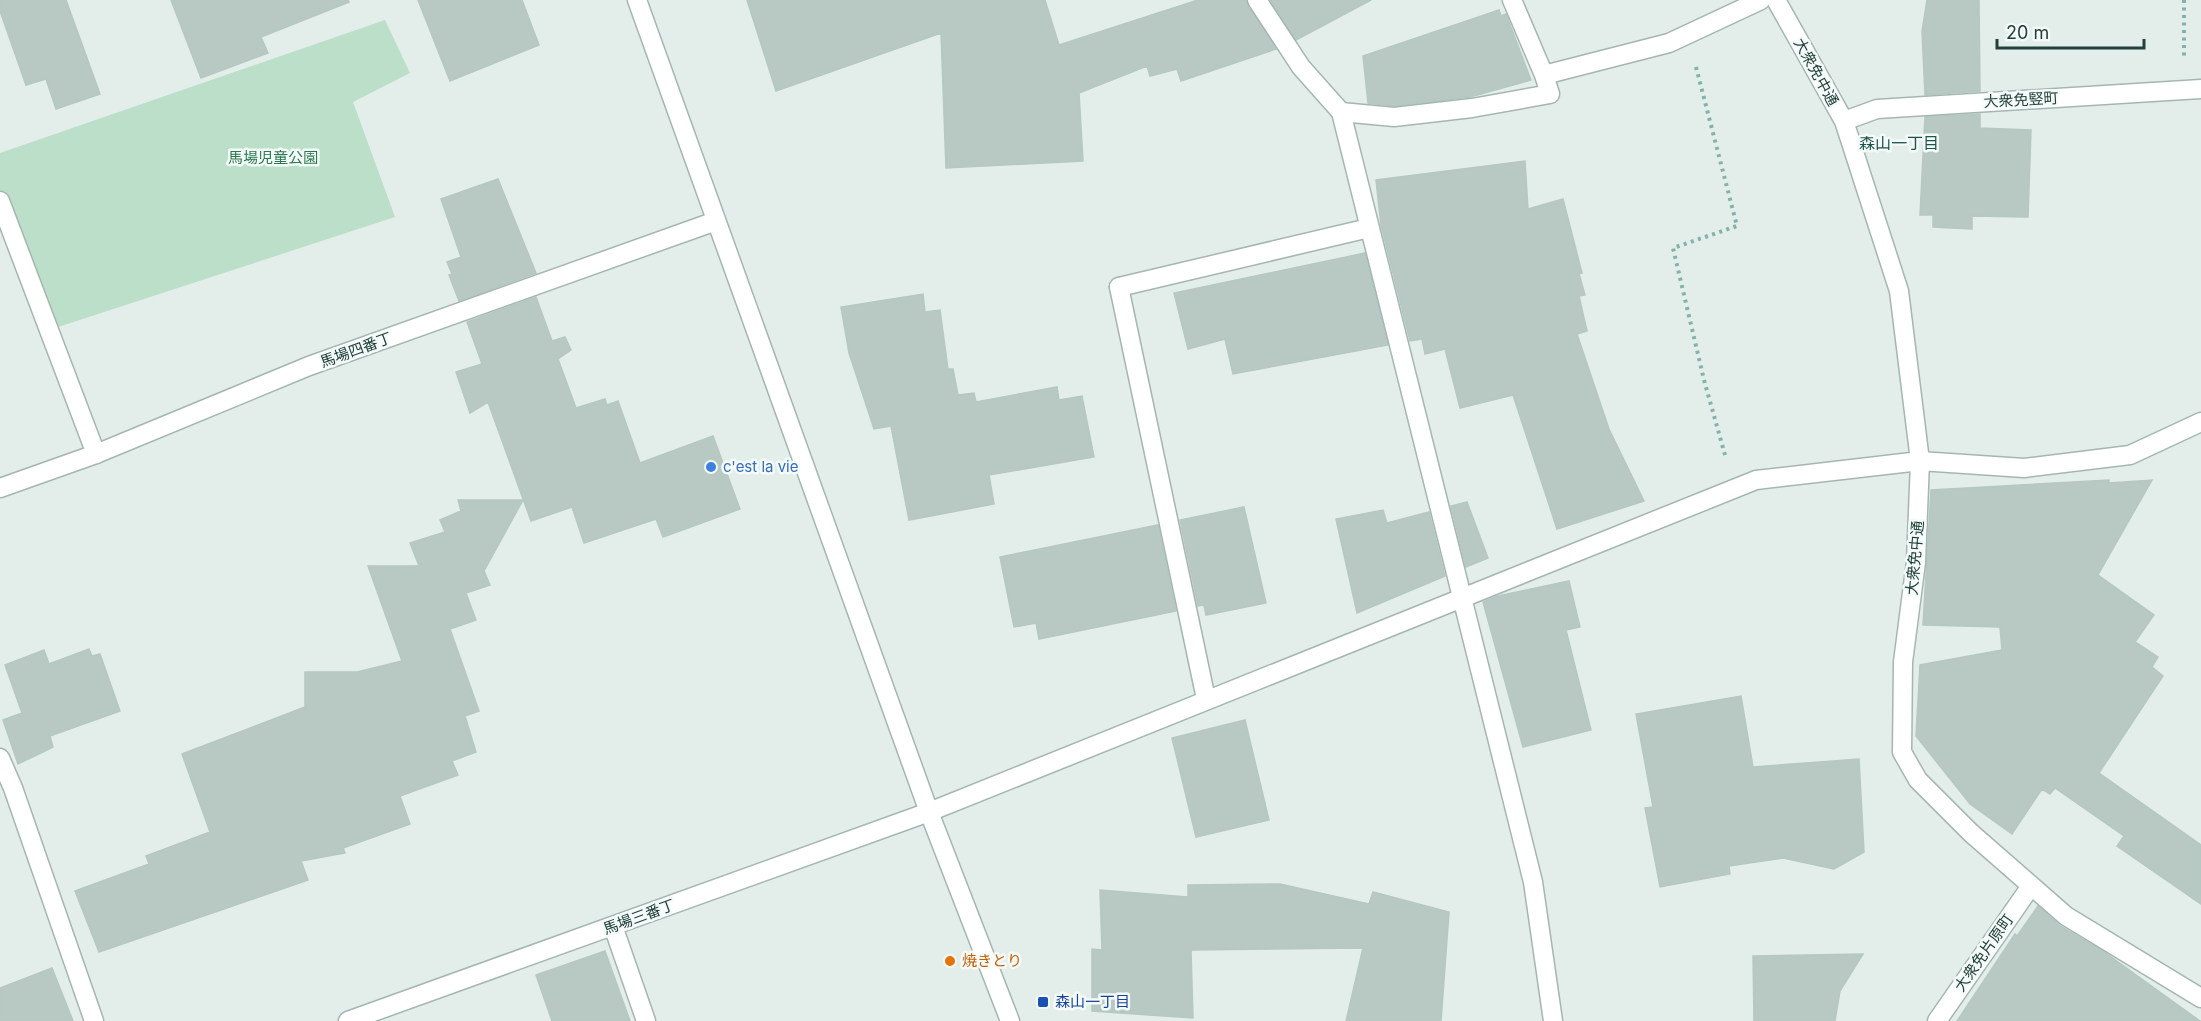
<svg xmlns="http://www.w3.org/2000/svg" width="2201" height="1021" font-family="Inter,'Noto Sans JP',sans-serif">
<style>
.green{fill:#bbdfc9}
.building{fill:#b8c8c3;stroke:#b5c8c2;stroke-width:1.5}
.lines{fill:none;stroke-linecap:round;stroke-linejoin:round}
.service-casing{stroke:#a5b6b2;stroke-width:21}
.pedestrian-casing{stroke:#a5b6b2;stroke-width:21}
.minor-casing{stroke:#a5b6b2;stroke-width:21}
.tertiary-casing{stroke:#a5b6b2;stroke-width:21}
.path{stroke:#82b2a9;stroke-width:4;stroke-dasharray:3 4.5;stroke-linecap:butt}
.service{stroke:#fff;stroke-width:18}
.pedestrian{stroke:#fff;stroke-width:18}
.minor{stroke:#fff;stroke-width:18}
.tertiary{stroke:#fff;stroke-width:18}
.shop-dot{fill:#3f7fe0;stroke:#f4faf7;stroke-width:2}
.food-dot{fill:#e8710a;stroke:#f4faf7;stroke-width:2}
.transit-dot{fill:#1a4fb4;stroke:#f4faf7;stroke-width:2}
.labels{text-anchor:middle;stroke-width:5;stroke-linejoin:round;paint-order:stroke}
.street-label{font-size:15px;fill:#22403b;stroke:#f4faf7}
.park-label{font-size:15px;fill:#2a7951;stroke:#f4faf7}
.shop-label{font-size:15px;fill:#366cbe;stroke:#f4faf7;text-anchor:start}
.food-label{font-size:15px;fill:#c56008;stroke:#f4faf7;text-anchor:start}
.transit-label{font-size:15px;fill:#164399;stroke:#f4faf7;text-anchor:start}
.neighbourhood-label{font-size:16px;fill:#1c534c;stroke:#f4faf7}
</style>
<rect width="100%" height="100%" fill="#e3eeea"/>
<path class="green" d="M385 20 410 73 353 102 395 217 49 330 0 201V153Z"/>
<path class="building" d="M0 0H66L100 94 56 109 46 79 26 85 0 11Z
M171 0H348L349 2 261 37 268 53 201 78Z
M418 0H522L539 45 450 81Z
M747 0H1045L1059 45 1198 0H1246L1276 49 1181 81 1177 69 1150 76 1147 66 1079 93 1083 161 946 168 941 33 776 91Z
M1270 0H1371L1296 40Z
M1927 0H1979L1980 91 1925 95 1922 31Z
M1499 10 1501 16 1506 14 1531 80 1470 97 1394 106 1368 103 1363 56Z
M1980 114V128L2031 130 2028 217 1972 216V229L1933 227V215H1920L1925 117Z
M1525 161 1528 209 1563 199 1582 273 1579 274 1585 295 1579 296 1587 331 1577 334 1609 429 1644 501 1557 529 1513 395 1460 408 1445 349 1425 354 1422 339 1410 341 1381 225 1376 180Z
M498 179 536 273 459 301 449 275 452 274 447 262 461 257 441 199Z
M1365 253 1388 345 1233 374 1225 339 1188 349 1174 293Z
M923 294 925 312 940 310 948 369H953L958 395 974 393 976 402 1057 387 1059 400 1082 396 1094 457 989 475 994 504 909 520 891 426 874 429 849 353 841 307Z
M536 297 552 341 565 337 571 350 558 359 576 408 605 399 607 405 618 401 640 463 713 436 740 509 663 537 656 519 584 543 572 507 531 521 488 402 470 413 456 372 482 364 467 322Z
M2109 480V483L2152 480 2098 575 2154 615 2135 642 2158 657 2152 667 2163 676 2099 773 2201 845V904L2117 846 2124 836 2055 788 2050 794 2042 789 2012 834 1970 804 1916 736 1920 665 2002 650 2000 627 1923 625 1931 490Z
M458 500H523L484 571 490 585 466 593 476 620 450 629 479 711 465 716 476 752 452 761 458 775 400 796 410 824 343 848 345 853 301 861 308 880 99 952 75 891 149 864 146 856 210 832 182 754 305 707V672H357L402 661 368 566H419L410 543 445 532 440 520 461 511Z
M1467 502 1488 558 1466 567 1451 506Z
M1244 507 1266 603 1206 615 1204 605 1198 606 1180 520Z
M1383 510 1387 523 1429 512 1445 576 1357 613 1336 519Z
M1158 525 1176 611 1039 639 1036 623 1014 627 1000 557Z
M1569 581 1580 627 1566 630 1591 730 1523 747 1483 602 1498 596Z
M89 649 92 656 100 654 120 711 50 736 53 747 18 764 3 720 22 713 5 665 44 650 49 664Z
M1741 696 1753 767 1859 759 1864 852 1834 869 1783 858 1729 866 1730 874 1660 887 1645 808 1653 807 1636 714Z
M1245 720 1269 820 1196 837 1172 738Z
M1280 884 1369 904 1373 892 1449 912 1441 1021H1346L1363 948 1191 950 1193 1018 1092 1011V949L1102 950 1100 890 1188 897V885Z
M2038 906 2060 926 2104 952 2200 1021H1957L2015 934 2017 936Z
M605 951 630 1021H552L536 975Z
M1863 954 1840 991 1835 1021H1754L1753 956Z
M52 968 73 1021H0V988Z"/>
<g class="lines">
<defs>
<path id="service" d="M1512 0 1544 75
M1341 112 1394 117 1472 108 1550 94 1544 75 1669 43 1761 0
M1119 287 1206 699"/>
<path id="pedestrian" d="M0 201 96 454"/>
<path id="minor" d="M1257 0 1301 67 1341 112 1533 882 1553 1021
M1776 0 1844 121 1899 291 1920 461 1916 562 1903 662 1902 752 1918 780 1971 833 2066 916 2201 998
M1844 121 1877 109 2201 89
M1119 287 1369 228
M0 488 96 454 309 366 716 221
M0 758 13 788 94 1021
M613 926 646 1021
M348 1021 929 812 1756 480 1920 461 2024 468 2130 455 2201 422
M1937 1021 2031 886"/>
<path id="tertiary" d="M637 0 929 812 1010 1021"/>
</defs>
<use href="#service" class="service-casing"/>
<use href="#pedestrian" class="pedestrian-casing"/>
<use href="#minor" class="minor-casing"/>
<use href="#tertiary" class="tertiary-casing"/>
<path class="path" d="M2184 0V56
M1696 67 1737 226 1673 248 1704 380 1725 455"/>
<use href="#service" class="service"/>
<use href="#pedestrian" class="pedestrian"/>
<use href="#minor" class="minor"/>
<use href="#tertiary" class="tertiary"/>
</g>
<circle class="shop-dot" cx="711" cy="467" r="6"/>
<circle class="food-dot" cx="950" cy="961" r="6"/>
<rect class="transit-dot" x="1037" y="996" width="12" height="12" rx="3"/>
<g class="labels">
<g class="street-label">
<text transform="translate(1816 72) rotate(61)" y="5">大衆免中通</text>
<text transform="translate(2021 100) rotate(-3)" y="5">大衆免竪町</text>
<text transform="translate(356 350) rotate(-20)" y="5">馬場四番丁</text>
<text transform="translate(1915 558) rotate(-85)" y="5">大衆免中通</text>
<text transform="translate(639 917) rotate(-20)" y="5">馬場三番丁</text>
<text transform="translate(1984 953) rotate(-55)" y="5">大衆免片原町</text>
</g>
<g class="park-label">
<text x="273" y="163">馬場児童公園</text>
</g>
<g class="shop-label">
<text x="723" y="472">c'est la vie</text>
</g>
<g class="food-label">
<text x="962" y="966">焼きとり</text>
</g>
<g class="transit-label">
<text x="1055" y="1007">森山一丁目</text>
</g>
<g class="neighbourhood-label">
<text x="1899" y="149">森山一丁目</text>
</g>
</g>
<path d="M1997 39v9h147v-9" fill="none" stroke="#22403b" stroke-width="3"/>
<text x="2006" y="39" font-size="18" fill="#22403b" stroke="#f4faf7" stroke-width="4.5" paint-order="stroke">20 m</text>
</svg>
